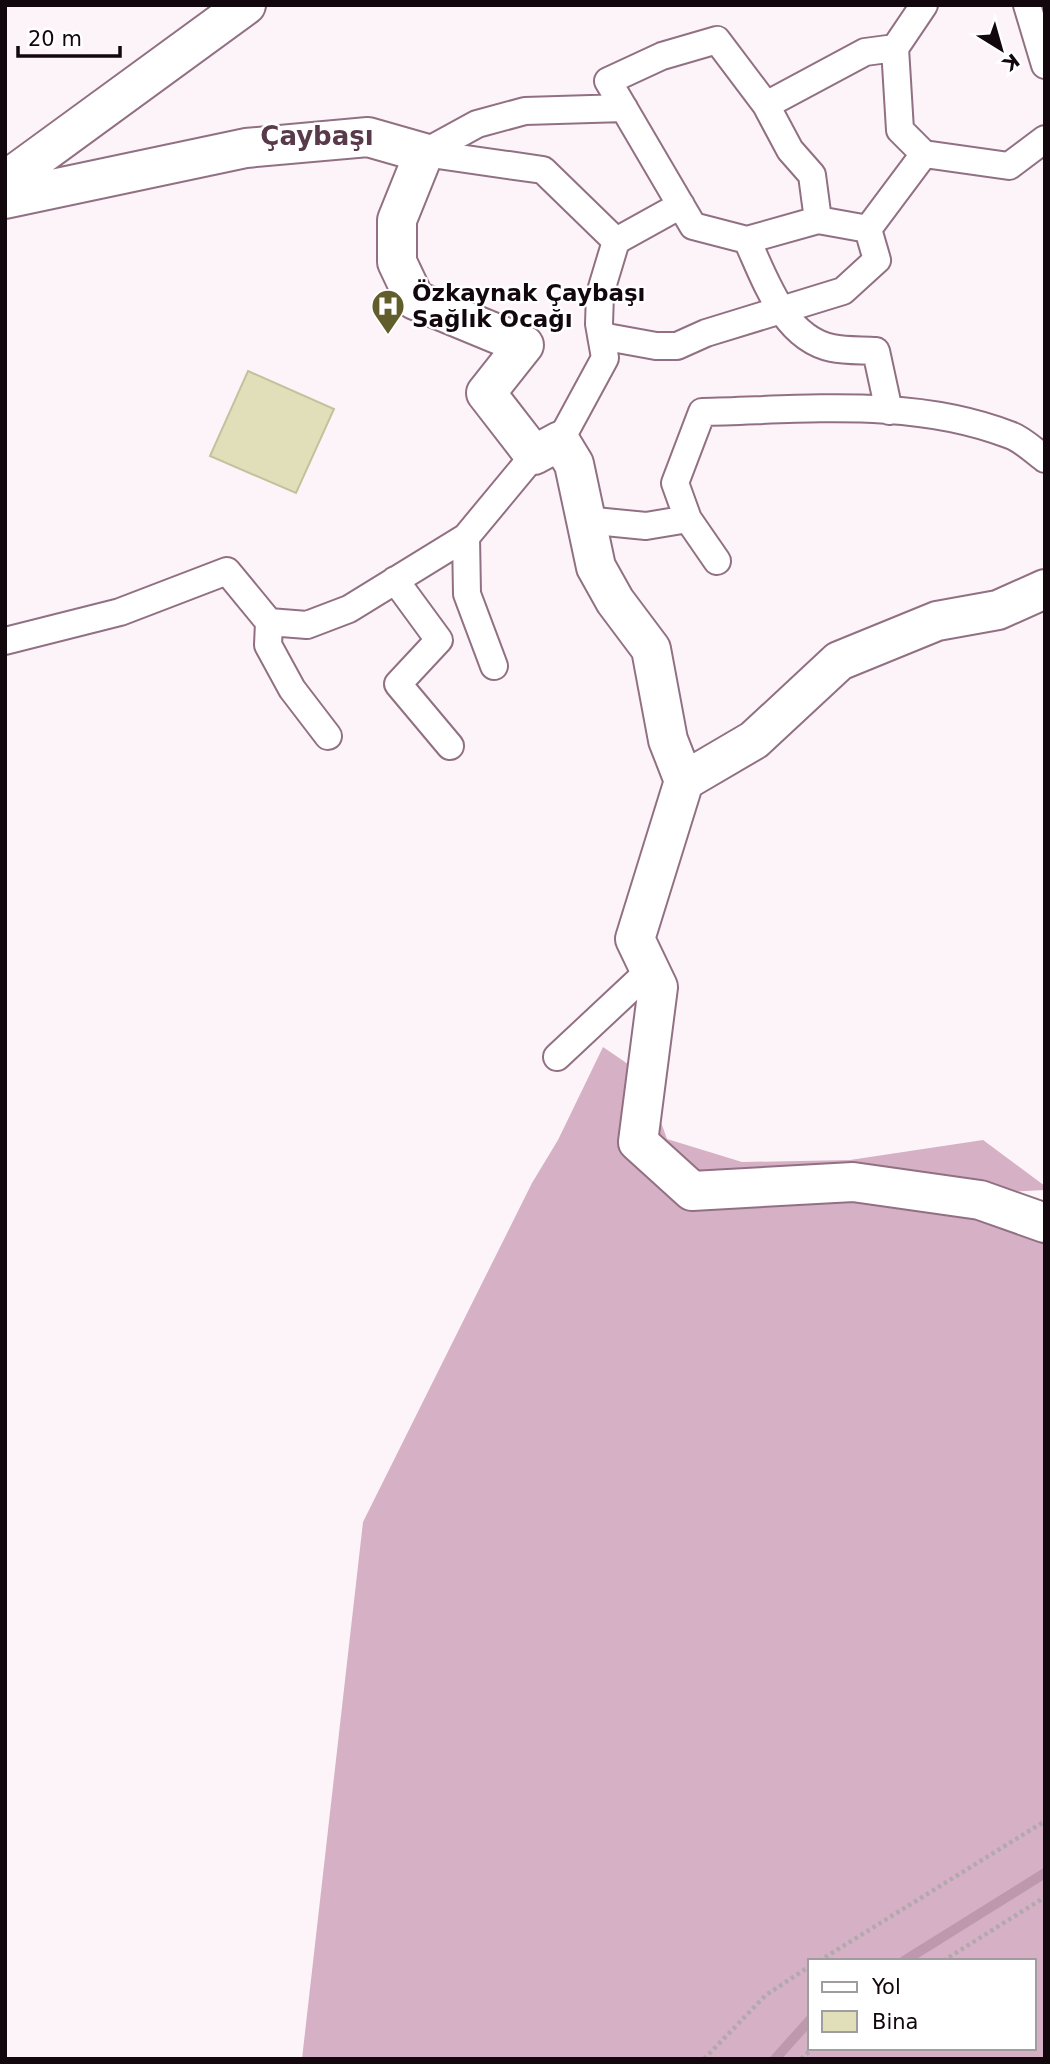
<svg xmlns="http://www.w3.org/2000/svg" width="1050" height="2064" font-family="'DejaVu Sans',sans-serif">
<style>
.forest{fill:#d6b0c5;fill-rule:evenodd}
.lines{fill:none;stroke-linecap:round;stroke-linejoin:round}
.stream{stroke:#be99ad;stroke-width:10}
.building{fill:#e1dfba;stroke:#c4c29d;stroke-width:2}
.street-casing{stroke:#927083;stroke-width:30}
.secondary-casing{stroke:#927083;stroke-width:42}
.path{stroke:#b2a9ae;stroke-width:4.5;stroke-dasharray:3.5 3.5;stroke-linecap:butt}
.street{stroke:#fff;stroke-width:26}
.secondary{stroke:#fff;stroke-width:38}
.labels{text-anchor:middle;stroke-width:5;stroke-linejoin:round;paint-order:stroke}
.poi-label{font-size:23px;font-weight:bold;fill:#13070e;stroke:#fff;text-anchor:start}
.quarter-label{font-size:26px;font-weight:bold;fill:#583a4b;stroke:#fff}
</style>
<rect width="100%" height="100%" fill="#fcf4f8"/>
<path class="forest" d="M603 1047 644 1075 667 1139 742 1162 850 1160 983 1140 1045 1186V1190L1005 1192 1045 1223V2059H302L363 1522 532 1183 558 1140ZM810 1961H1034V2048H810Z"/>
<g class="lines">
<path class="stream" d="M904 1961 1045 1873
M775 2059 810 2020"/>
</g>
<path class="building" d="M248 371 334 409 296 493 210 456Z"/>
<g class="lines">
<defs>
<path id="street" d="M924 5 895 48 900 130 924 154 1009 166 1045 139
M1027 5 1045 65
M766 105 865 52 895 48
M424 153 543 170 616 241
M424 153 477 124 525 111 624 108
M818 220 812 175 790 150 766 105 717 40 662 56 608 81 693 226 747 240 818 220 868 229
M868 229 924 154
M747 240C765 279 784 338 832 348 846 351 862 350 876 351L889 411
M601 336 656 346H677L706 333 843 291 877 260 868 229
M560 441 605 358 599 324 600 294 616 241 681 205
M585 520 646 526 688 519
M466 537 467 594 494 666
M717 561 688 519 675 483 702 412C804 410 913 397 1010 435 1022 439 1034 451 1045 459
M395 580 439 640 398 684 450 746
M269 622 307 625 349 609 466 537 534 455
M5 641 120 612 227 571 269 622 268 645 292 689 328 736
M557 1057 650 970"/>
<path id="secondary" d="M5 181 246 5
M5 199 246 148 368 137 424 153 397 220V262L415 300 524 345 486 393 534 455 560 441 574 464 596 567 615 601 651 649 668 740 684 781
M1045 589 998 610 937 621 839 661 754 740 684 781 635 939 658 987 638 1142 692 1191 853 1182 980 1200 1045 1223"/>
</defs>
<use href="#street" class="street-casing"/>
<use href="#secondary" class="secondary-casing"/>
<path class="path" d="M819 1961 1045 1821
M943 1961 1045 1897
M704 2059 766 1995 810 1966
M801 2059 813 2048"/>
<use href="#street" class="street"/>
<use href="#secondary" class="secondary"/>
</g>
<defs>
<symbol id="hospital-pin" viewBox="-11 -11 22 30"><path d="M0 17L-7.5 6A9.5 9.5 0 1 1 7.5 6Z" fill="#625e2b" stroke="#fff"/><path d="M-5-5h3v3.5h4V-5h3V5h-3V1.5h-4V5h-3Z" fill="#fff"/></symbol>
</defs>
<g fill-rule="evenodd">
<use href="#hospital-pin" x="369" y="287" width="38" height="52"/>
</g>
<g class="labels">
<g class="poi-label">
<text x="412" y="301">Özkaynak Çaybaşı<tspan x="412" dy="26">Sağlık Ocağı</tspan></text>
</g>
<g class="quarter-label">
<text x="317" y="145">Çaybaşı</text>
</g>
</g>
<rect width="1050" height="2064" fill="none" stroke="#13070e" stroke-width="14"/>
<rect x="808" y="1959" width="228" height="91" fill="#ffffff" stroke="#a19c9f" stroke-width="2"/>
<rect x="822" y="1982" width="35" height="10" fill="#ffffff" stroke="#a19c9f" stroke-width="2"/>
<text x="872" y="1994" font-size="21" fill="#13070e">Yol</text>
<rect x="822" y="2011" width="35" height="21" fill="#e1dfba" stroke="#a19c9f" stroke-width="2"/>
<text x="872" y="2029" font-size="21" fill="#13070e">Bina</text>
<g transform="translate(1001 49) rotate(143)" stroke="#ffffff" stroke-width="5" paint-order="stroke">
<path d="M0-5L12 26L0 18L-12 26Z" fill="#13070e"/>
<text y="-10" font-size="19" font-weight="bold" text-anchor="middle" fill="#13070e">K</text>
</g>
<path d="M18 46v10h102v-10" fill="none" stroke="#13070e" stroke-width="3.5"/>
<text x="28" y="46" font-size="21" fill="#13070e" stroke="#ffffff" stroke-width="5" paint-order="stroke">20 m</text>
</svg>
